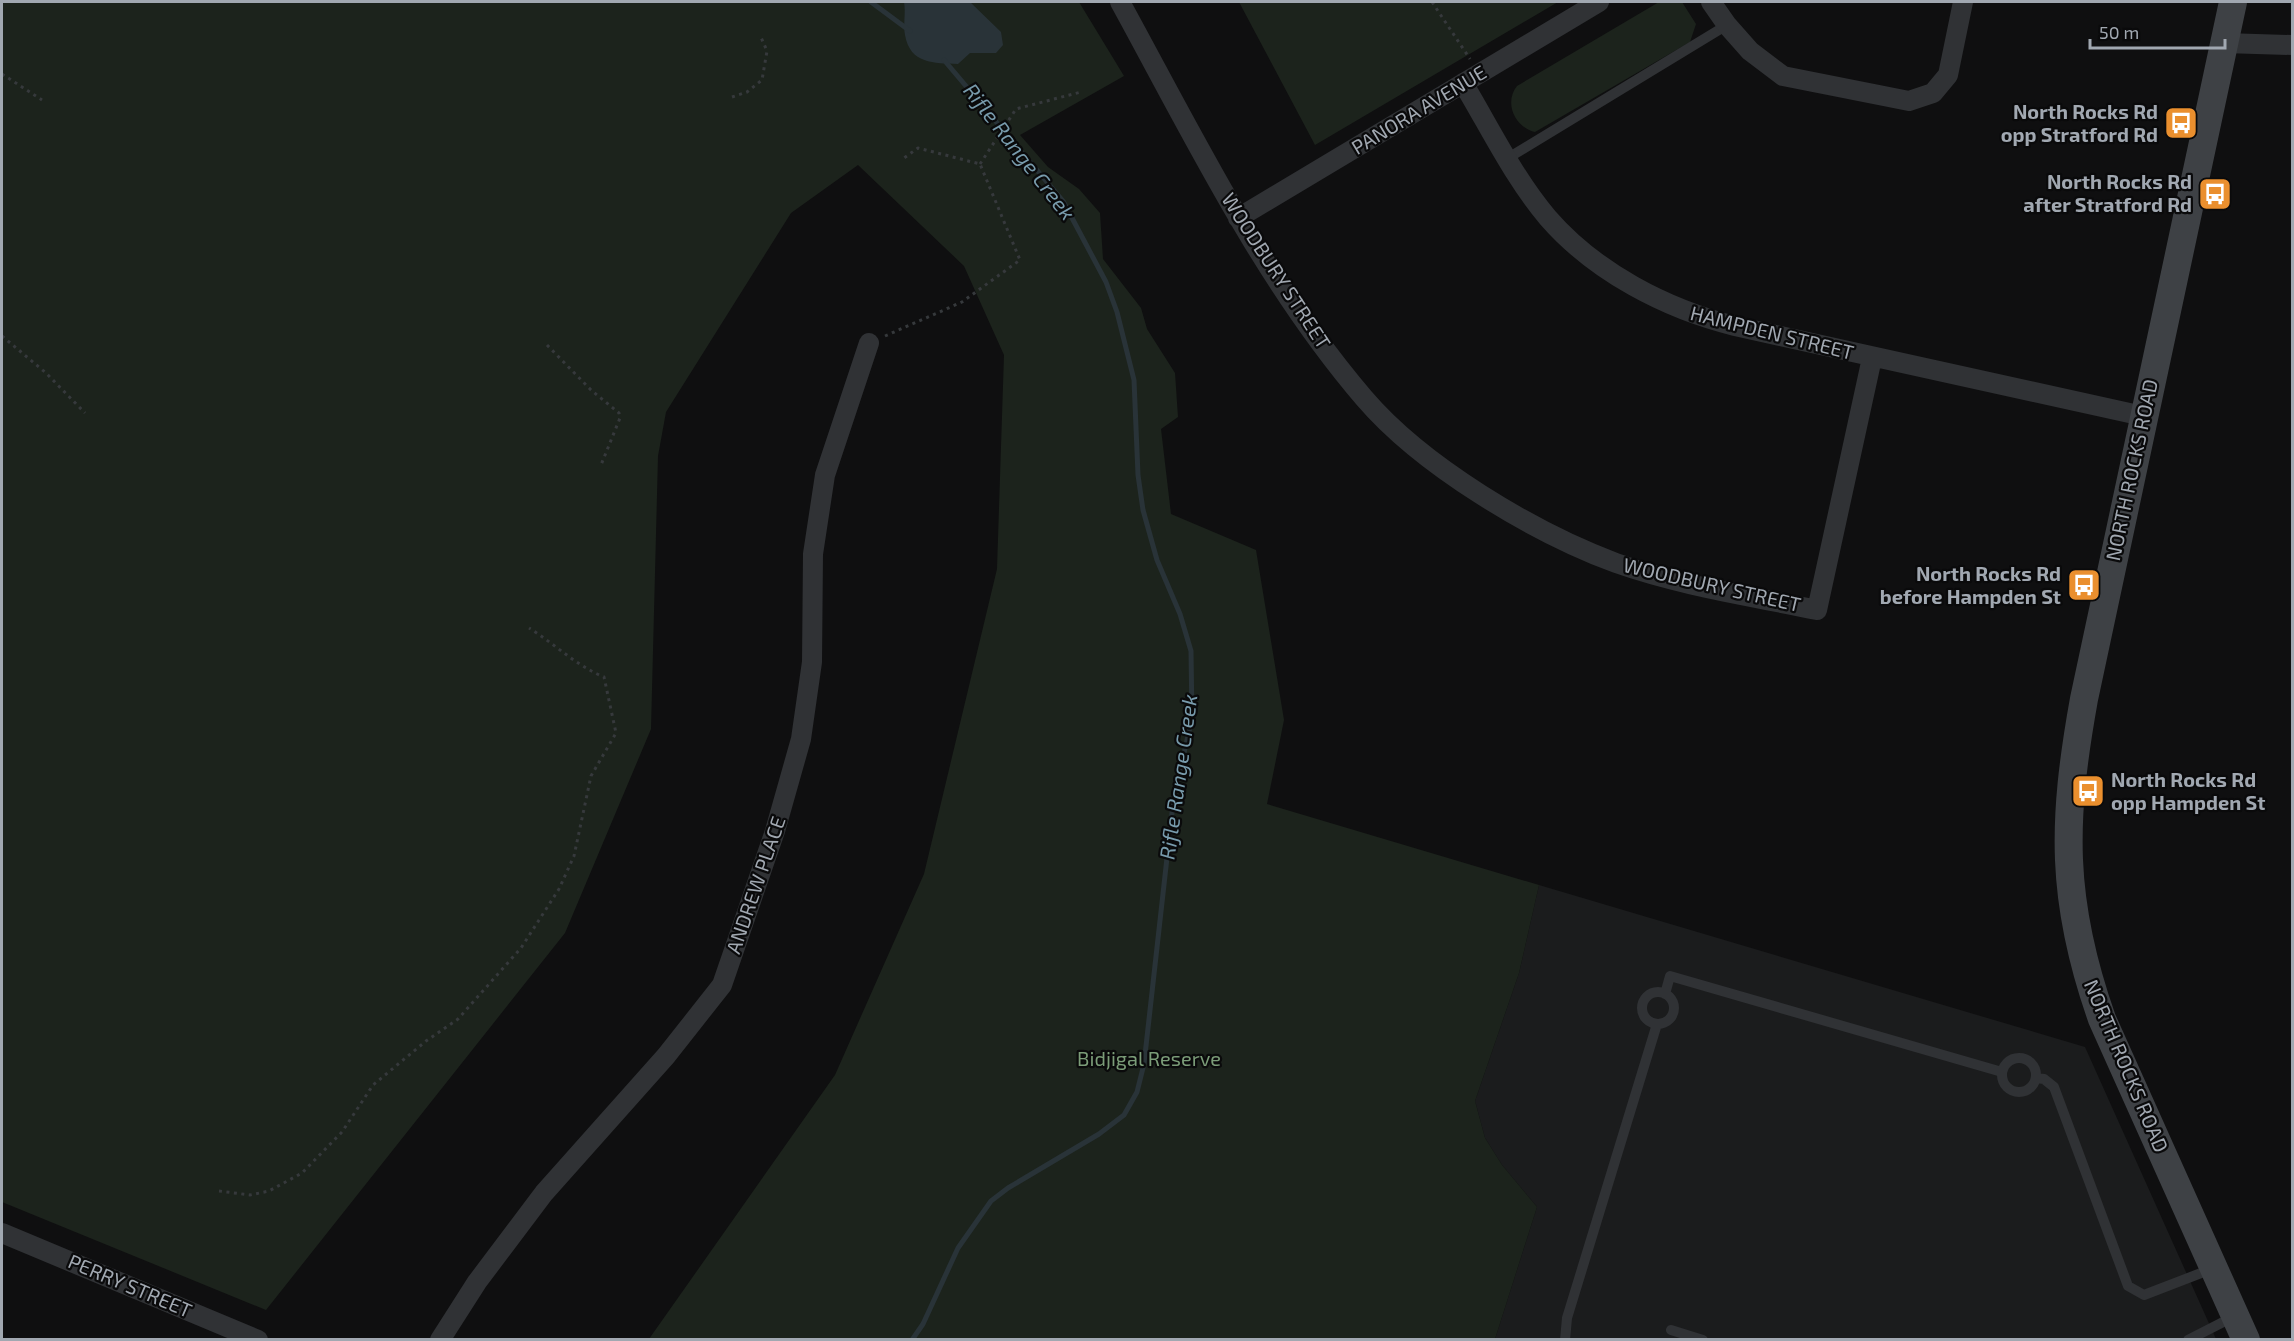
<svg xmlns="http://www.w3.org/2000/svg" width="2294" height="1341" font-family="'Exo 2',sans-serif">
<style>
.built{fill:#1b1c1d}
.green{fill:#1c231c}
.water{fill:#293338}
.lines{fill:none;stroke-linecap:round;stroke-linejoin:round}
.stream{stroke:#293338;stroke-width:5}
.path{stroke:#36393c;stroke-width:3;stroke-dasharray:3 4.5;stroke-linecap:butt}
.service{stroke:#303235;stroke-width:10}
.minor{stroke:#303235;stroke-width:20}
.secondary{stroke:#3e4145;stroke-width:28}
.labels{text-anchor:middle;stroke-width:4.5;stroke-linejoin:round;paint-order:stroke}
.street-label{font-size:20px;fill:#a1a8b1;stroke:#0a0a0b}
.poi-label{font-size:20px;font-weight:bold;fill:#a1a8b1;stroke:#0a0a0b;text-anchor:end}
.park-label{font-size:20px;fill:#7b9c78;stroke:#0a0a0b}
.water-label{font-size:21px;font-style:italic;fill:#789bac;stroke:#0a0a0b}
</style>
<rect width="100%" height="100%" fill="#0f0f10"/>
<path class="built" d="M1539 885 2085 1047 2216 1339H1495L1537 1207 1502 1165 1485 1138 1475 1101 1519 973Z"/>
<path class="green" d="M2 2H1079L1124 76 1020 135 1048 167 1079 189 1100 213 1103 259 1141 308 1147 329 1175 373 1178 417 1161 429 1171 514 1256 550 1284 720 1267 804 1539 885 1519 973 1475 1101 1485 1138 1502 1165 1537 1207 1495 1339H649L835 1075 924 874 997 569 1004 355 964 266 858 165 791 213 666 412 658 456 651 729 565 933 266 1310 2 1202Z
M1239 2H1558L1315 145Z
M1659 2H1682L1696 24 1690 42 1535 132C1514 127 1504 102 1517 86Z"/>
<path class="water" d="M904 2H970L1001 32 1003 45 996 53H970L958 64C934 63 910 64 905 35 903 24 906 13 904 2Z"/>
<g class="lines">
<path class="stream" d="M871 2 910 31
M912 1340 923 1324 958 1248 991 1201 1008 1188 1099 1134 1124 1115 1137 1092 1144 1064 1174 795 1192 719 1191 651 1180 614 1157 560 1143 510 1138 475 1134 380 1117 312 1106 282 1063 201 944 60"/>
<path class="path" d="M1432 2 1470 59
M2 74 42 100
M732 97 747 92 762 80 767 51 760 35
M980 164 1016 109 1081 92
M2 336 46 373 85 413
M885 336 962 302 1020 260 980 164 918 148 904 158
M547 345 591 390 619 413 620 418 601 465
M219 1191 250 1195 269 1191 302 1173 342 1132 373 1085 426 1041 458 1019 521 948 559 889 574 856 591 776 616 733 604 677C575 665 555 644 529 628"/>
<path class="service" d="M1508 158 1727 25
M1642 1008a16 16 0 1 1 32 0a16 16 0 1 1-32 0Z
M1665 994 1670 976 2002 1072
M2002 1075a17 17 0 1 1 34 0a17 17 0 1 1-34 0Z
M2036 1078 2044 1079 2054 1087 2128 1286 2144 1295 2214 1268
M1671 1330 1703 1340
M1565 1340 1567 1318 1657 1024
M2188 1340 2233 1317"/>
<path class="minor" d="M1120 2C1194 137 1263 280 1364 398 1422 466 1533 532 1616 563 1681 586 1750 596 1817 610L1872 358
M1711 2 1727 25 1750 51 1783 76 1909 101 1933 93 1948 75 1963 2
M2224 43 2292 45
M1463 83C1490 128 1514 178 1548 218 1595 272 1666 309 1735 326L2143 416
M1238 218 1599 2
M2 1233 258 1340
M440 1340 477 1282 544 1193 666 1056 722 985 775 831 801 739 812 662 813 554 825 475 869 343"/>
<path class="secondary" d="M2233 2 2084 699C2062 821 2060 900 2102 1019L2246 1340"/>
</g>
<defs>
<symbol id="bus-square" viewBox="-11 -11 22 22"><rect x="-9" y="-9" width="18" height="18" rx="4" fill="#ea8f2e" stroke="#0a0a0b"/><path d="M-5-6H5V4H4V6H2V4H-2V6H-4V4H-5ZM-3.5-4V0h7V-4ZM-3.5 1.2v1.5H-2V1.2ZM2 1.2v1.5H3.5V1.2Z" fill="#fff"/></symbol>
</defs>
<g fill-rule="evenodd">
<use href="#bus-square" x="2162" y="104" width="38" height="38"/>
<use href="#bus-square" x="2196" y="175" width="38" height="38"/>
<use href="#bus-square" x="2065" y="566" width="38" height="38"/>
<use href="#bus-square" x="2069" y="772" width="38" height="38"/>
</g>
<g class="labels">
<g class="street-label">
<text transform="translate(1419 110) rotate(-31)" y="7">PANORA AVENUE</text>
<text transform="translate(1276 271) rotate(57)" y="7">WOODBURY STREET</text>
<text transform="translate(1772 333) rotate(14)" y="7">HAMPDEN STREET</text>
<text transform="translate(2132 470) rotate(-78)" y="7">NORTH ROCKS ROAD</text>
<text transform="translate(1712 585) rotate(13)" y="7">WOODBURY STREET</text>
<text transform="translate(756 885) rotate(-71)" y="7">ANDREW PLACE</text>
<text transform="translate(2126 1066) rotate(67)" y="7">NORTH ROCKS ROAD</text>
<text transform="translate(130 1286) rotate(23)" y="7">PERRY STREET</text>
</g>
<g class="poi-label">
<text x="2158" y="119">North Rocks Rd<tspan x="2158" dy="23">opp Stratford Rd</tspan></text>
<text x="2192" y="189">North Rocks Rd<tspan x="2192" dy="23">after Stratford Rd</tspan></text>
<text x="2061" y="581">North Rocks Rd<tspan x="2061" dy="23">before Hampden St</tspan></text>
<text x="2111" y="787" text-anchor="start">North Rocks Rd<tspan x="2111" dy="23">opp Hampden St</tspan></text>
</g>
<g class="park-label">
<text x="1149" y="1066">Bidjigal Reserve</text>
</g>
<g class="water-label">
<text transform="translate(1019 152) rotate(52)" y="7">Rifle Range Creek</text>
<text transform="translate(1179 777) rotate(-82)" y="7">Rifle Range Creek</text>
</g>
</g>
<rect width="2294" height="1341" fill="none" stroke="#a1a8b1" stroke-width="6"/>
<path d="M2090 39v9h135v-9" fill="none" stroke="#a1a8b1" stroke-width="3"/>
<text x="2099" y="39" font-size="18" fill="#a1a8b1" stroke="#0a0a0b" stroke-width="4.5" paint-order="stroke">50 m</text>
</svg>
